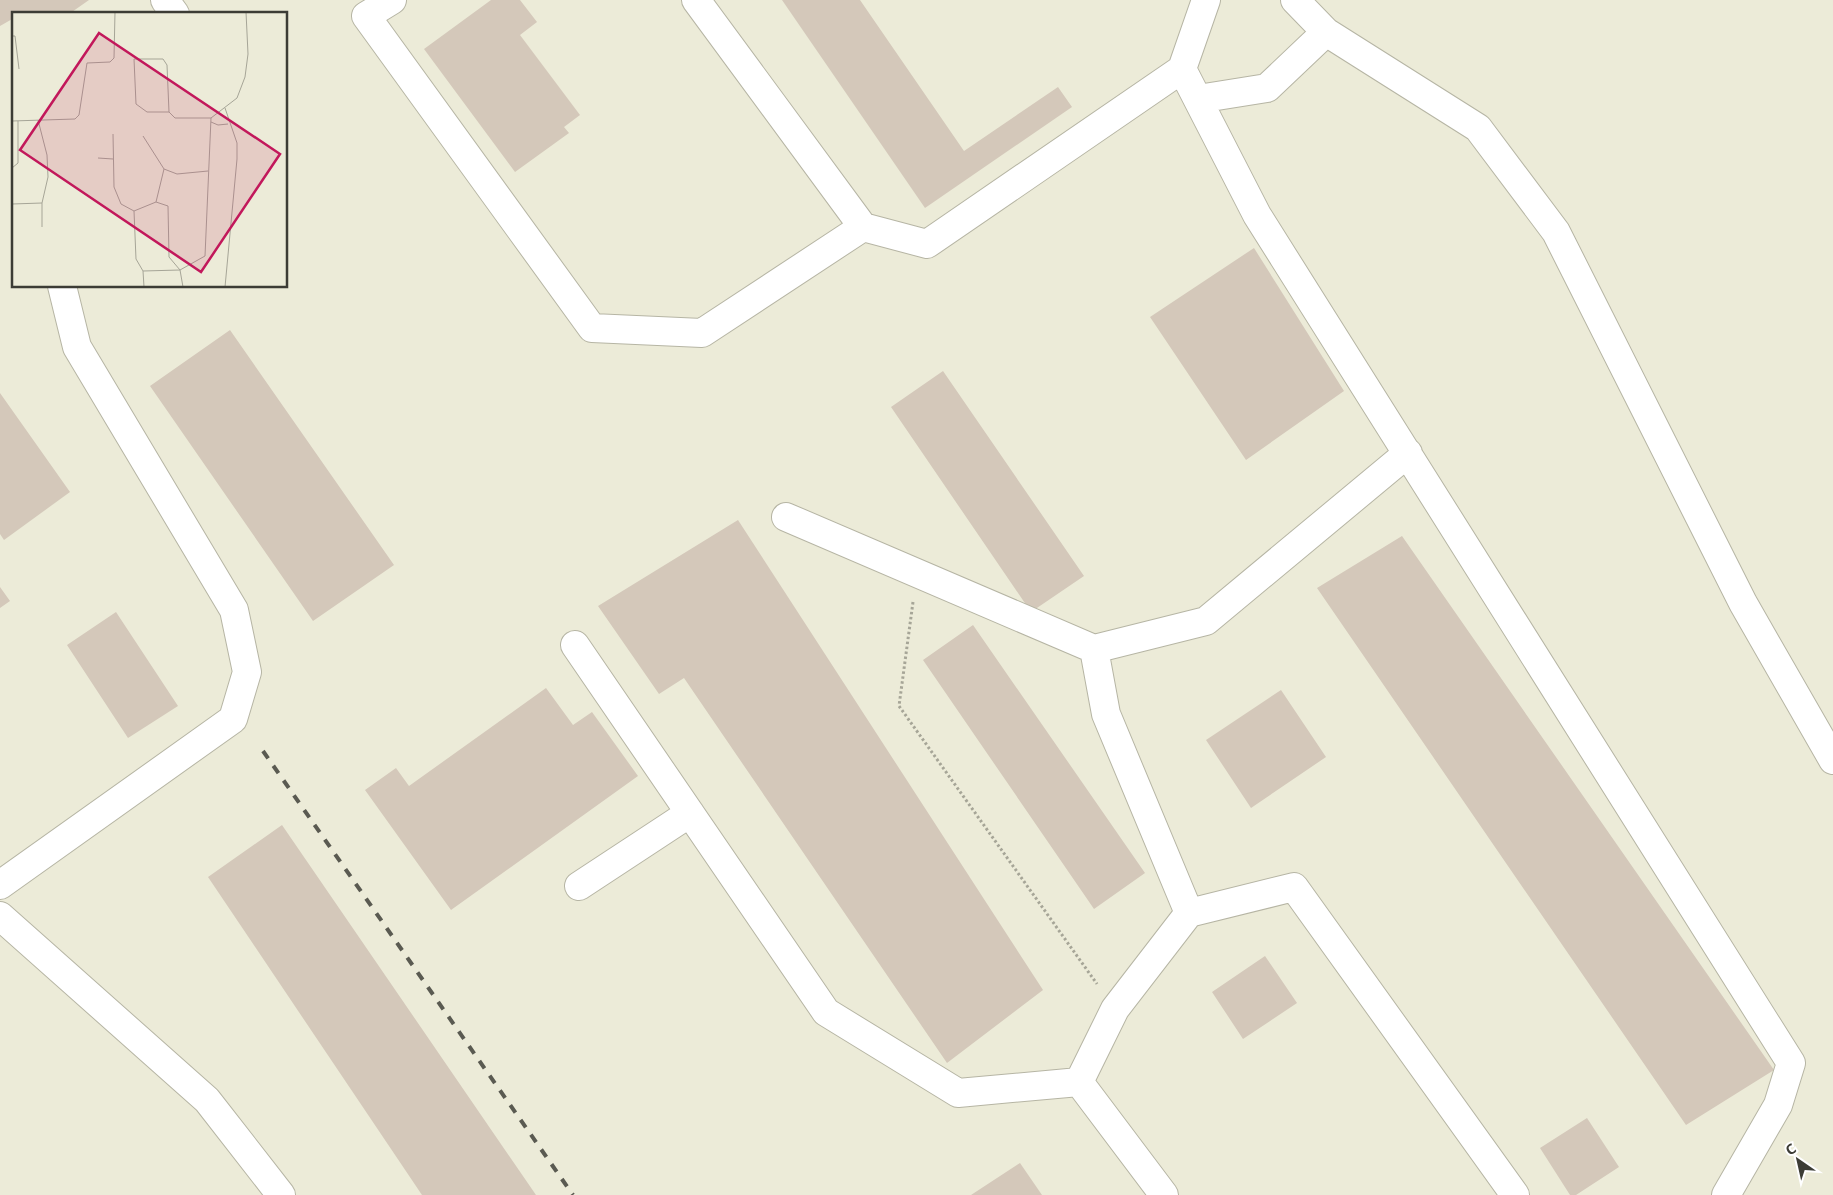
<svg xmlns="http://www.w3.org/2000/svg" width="1833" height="1195" font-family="'Noto Sans',sans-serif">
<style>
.building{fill:#d4c8ba}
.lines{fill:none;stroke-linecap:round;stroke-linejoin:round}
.minor-casing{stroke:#b6b5a4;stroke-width:30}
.path{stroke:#a6a597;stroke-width:3;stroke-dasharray:2.5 2.5;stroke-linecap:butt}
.minor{stroke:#fff;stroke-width:28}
.rail{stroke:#5a5a51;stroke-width:4;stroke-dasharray:9 9;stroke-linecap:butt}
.inset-road{fill:none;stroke:#a6a597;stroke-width:1}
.view{fill:#c2185b;fill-opacity:0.15;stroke:#c2185b;stroke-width:2.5}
.inset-edge{fill:none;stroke:#3c3c35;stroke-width:2.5}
</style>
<rect width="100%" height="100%" fill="#ecebd8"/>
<path class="building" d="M0 0H89L69 14H14V18L0 26Z
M491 0H520L537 22 520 35 580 115 564 127 569 133 515 172 424 49Z
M782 0H860L964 151 1058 87 1072 107 925 208Z
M1254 248 1344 391 1246 460 1150 317Z
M230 330 394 565 313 621 150 386Z
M943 371 1084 576 1031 612 891 407Z
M0 393 70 492 4 540 0 534Z
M738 520 1043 990 947 1063 684 678 659 694 598 606Z
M1402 536 1774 1070 1686 1125 1317 588Z
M0 587 10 601 0 608Z
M116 612 178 706 128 738 67 645Z
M973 625 1145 873 1094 909 923 660Z
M546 688 573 725 592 712 638 776 451 910 365 790 396 768 409 786Z
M1281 690 1326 757 1251 808 1206 740Z
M282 825 536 1195H422L208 877Z
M1265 956 1297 1003 1243 1039 1212 992Z
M1587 1118 1619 1167 1576 1195H1570L1540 1148Z
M1020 1163 1042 1195H971Z"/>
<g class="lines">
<defs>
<path id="minor" d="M165 0 175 14
M392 0 366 16 592 328 702 333 863 227
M696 0 863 227 927 244 1182 69
M1295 0 1326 32 1478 128 1556 232 1743 603 1833 760
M1182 69 1257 215 1791 1063 1778 1105 1726 1195
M1182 69 1206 0
M1198 99 1267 88 1326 32
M786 517 1094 649 1206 621 1408 453
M575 645 826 1012 958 1093 1079 1082
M1094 649 1106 714 1189 913 1115 1009 1079 1082 1164 1195
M0 885 233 719 247 672 234 610 77 347 62 286
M579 886 690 813
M1189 913 1294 887 1515 1195
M0 916 207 1100 281 1195"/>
</defs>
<use href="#minor" class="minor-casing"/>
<path class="path" d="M913 602 899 706 1097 984"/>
<use href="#minor" class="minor"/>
<path class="rail" d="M263 751 573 1195"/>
</g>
<g transform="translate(12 12)">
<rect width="275" height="275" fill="#ecebd8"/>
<path class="inset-road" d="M0 24H3L7 57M213 96 225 131V147L213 275M157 100H135L124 92 122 47H151L155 53 157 100 163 106H199M199 106 225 86 233 65 236 42 234 0M0 109 63 107 67 103 75 51 98 50 102 46 103 0M199 110 206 113 216 112M101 122 102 175 109 192 122 199M131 124 152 157 165 162 196 159M86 146 101 147M0 156 6 151V109M152 157 144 190 122 199 124 247 131 259 168 258 193 244 199 106M144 190 156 194 157 245 168 258 171 275M0 192 30 191 36 165 35 143 26 108M30 215V191M131 259 132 275"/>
<path class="view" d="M87 21 268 142 189 260 8 138Z"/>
<rect width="275" height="275" class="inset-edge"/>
</g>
<g transform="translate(1798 1160) rotate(326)" stroke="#ffffff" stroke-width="4" paint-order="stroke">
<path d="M0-4L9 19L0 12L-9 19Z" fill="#3c3c35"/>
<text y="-8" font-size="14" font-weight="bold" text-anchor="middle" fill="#3c3c35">С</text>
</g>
</svg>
